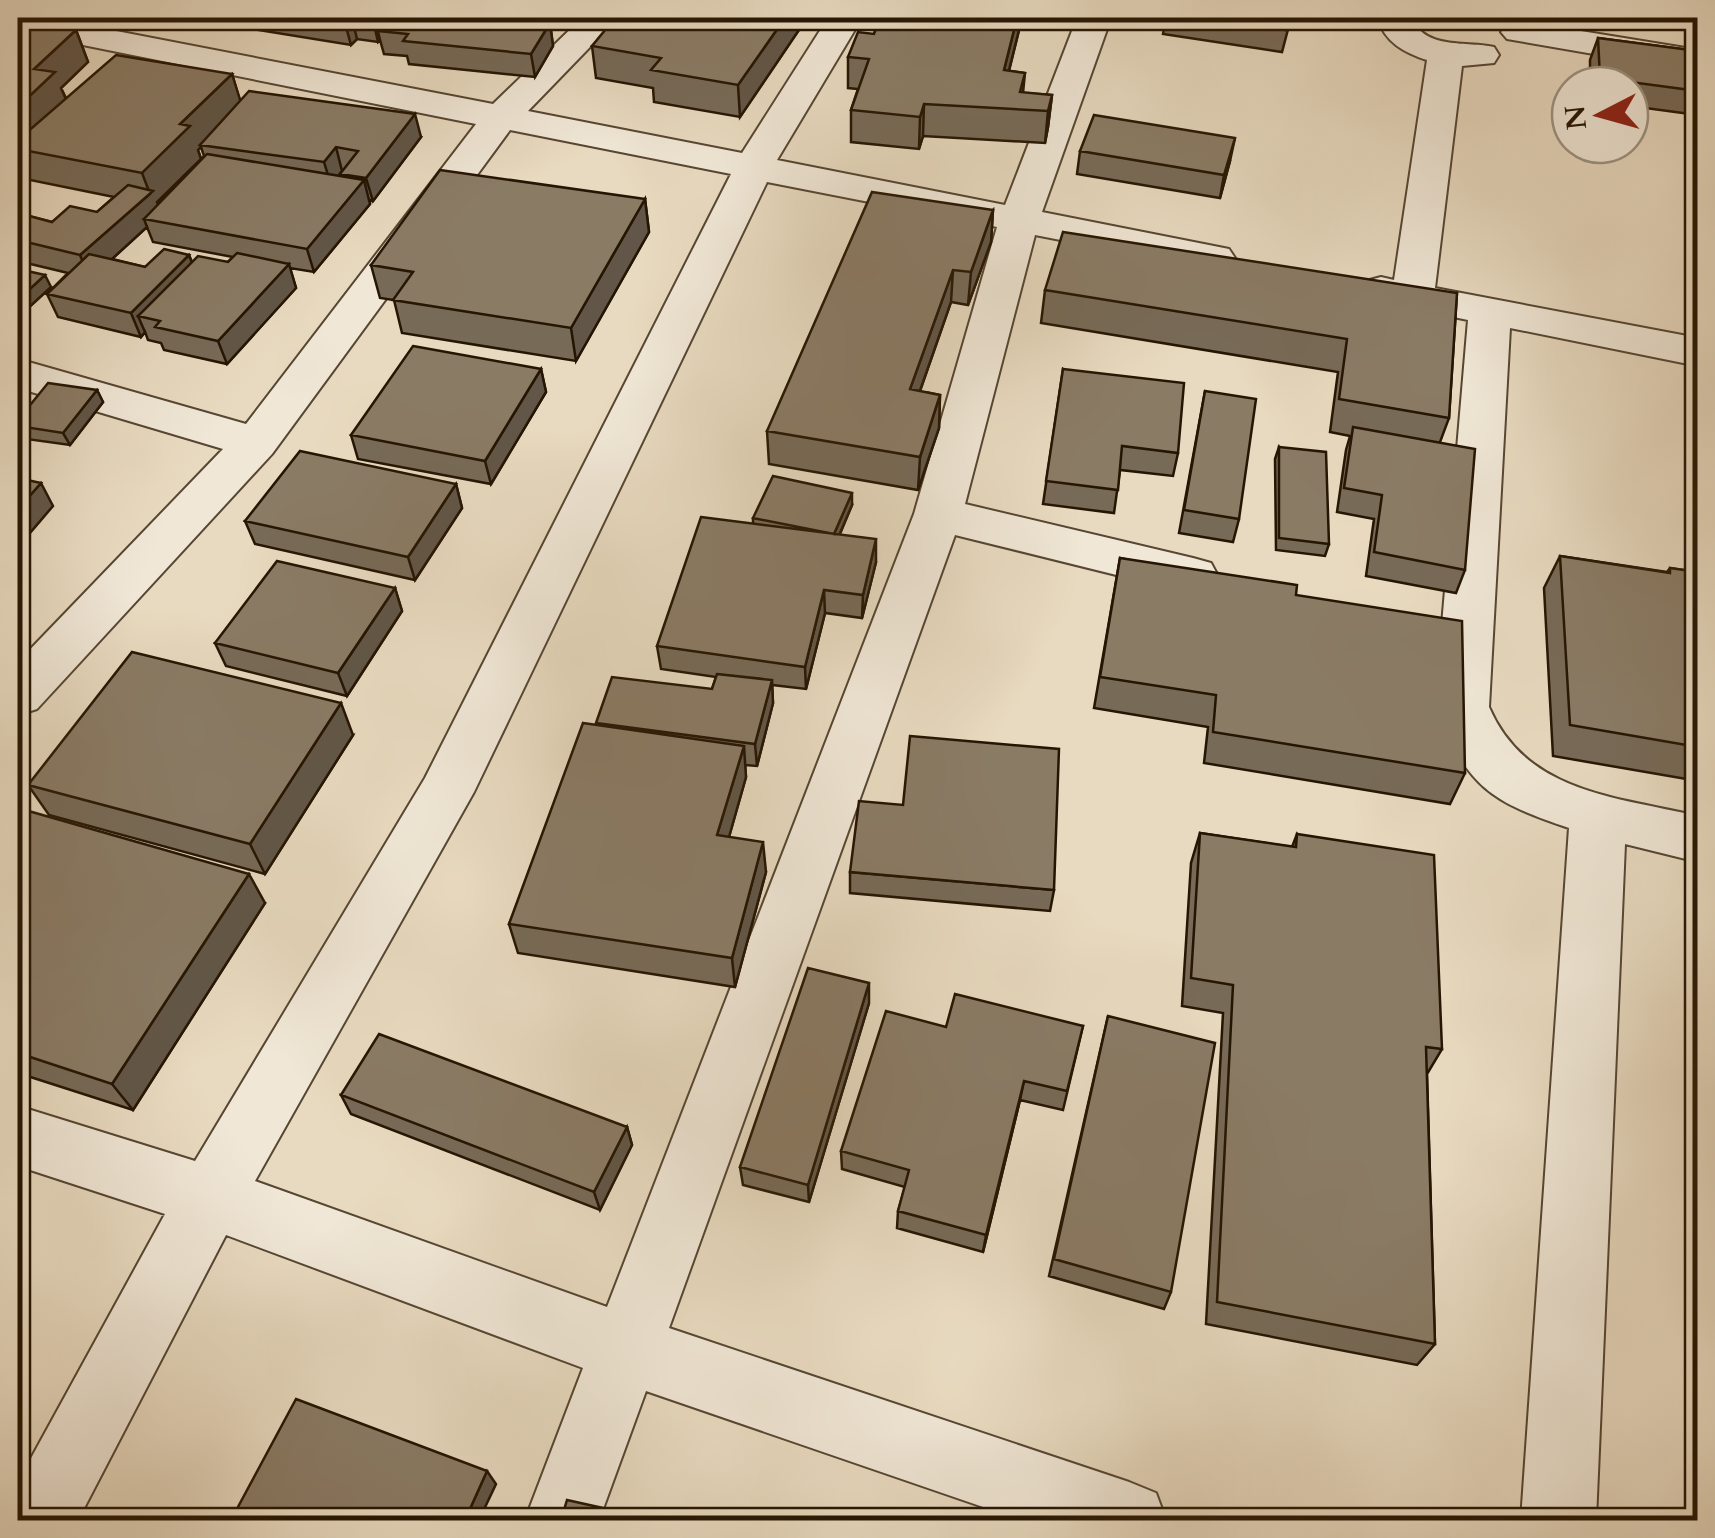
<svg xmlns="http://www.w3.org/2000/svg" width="1715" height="1538" font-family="Cardo,serif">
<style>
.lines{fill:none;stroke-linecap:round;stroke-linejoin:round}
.minor-casing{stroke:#564632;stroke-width:4}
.minor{fill:#f0e7d6;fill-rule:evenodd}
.wall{fill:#776a57;stroke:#251503;stroke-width:2.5;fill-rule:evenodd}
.shaded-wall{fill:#615647;stroke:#251503;stroke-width:2.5}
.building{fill:#8a7b65;stroke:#251503;stroke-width:2.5}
</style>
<rect width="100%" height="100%" fill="#e8dac0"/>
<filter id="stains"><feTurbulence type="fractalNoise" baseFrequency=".002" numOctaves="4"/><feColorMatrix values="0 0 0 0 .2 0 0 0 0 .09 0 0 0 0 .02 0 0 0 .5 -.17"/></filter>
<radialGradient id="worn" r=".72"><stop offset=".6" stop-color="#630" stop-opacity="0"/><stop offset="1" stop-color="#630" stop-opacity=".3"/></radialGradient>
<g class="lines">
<defs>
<path id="minor" d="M18 18H49L493 104 582 18H618L528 111 742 153 828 18H862L777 160 1005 205 1077 18H1111L1042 212 1214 246 1229 249 1235 258 1229 267 1214 270 1035 235 965 504 1193 558 1211 563 1218 576 1211 589 1193 594 955 535 669 1328 1129 1482 1156 1493 1166 1520H1021L646 1391 599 1520H525L583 1368 226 1235 78 1520H18V1482L165 1214 18 1166V1106L195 1161 425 778 731 174 510 130 272 454 37 709 18 715V662L223 449 18 388V359L246 424 476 124 18 32ZM767 182 997 227 914 514 607 1307 255 1181 474 792Z
M1378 18H1412C1424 50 1468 41 1494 47L1499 55 1494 63 1462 66 1435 288 1698 338V366L1510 328 1489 707C1526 793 1616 797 1698 816V862L1625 844 1596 1520H1521L1569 828C1489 801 1468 787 1435 707L1468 320 1366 299 1360 290 1366 281 1381 277 1394 280 1427 60C1405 53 1384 42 1378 18Z
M1519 21 1698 50V72L1507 39 1501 32 1507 25Z"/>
</defs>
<use href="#minor" class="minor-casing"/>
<use href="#minor" class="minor"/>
</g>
<path class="wall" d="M184 18H491L550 23 553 46 535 77 409 64 407 56 384 54 380 40 378 42 357 39 351 45Z
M807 18 740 117 654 102 653 88 596 78 592 46Z
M880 18H1022L1009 71 1025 73 1023 93 1052 95 1048 127 1045 143 923 136 919 149 851 142V110L858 89 848 88V57L874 34Z
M1166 18H1291L1282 52 1163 34Z
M1691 18H1698V30L1691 29Z
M18 22 76 30 88 62 61 88 66 98 232 74 240 101 421 137 373 201 370 200V204L314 272 290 268 296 288 227 364 164 350 161 343 148 340 145 332 141 337 58 317 47 294 68 273 18 261V213L52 222 97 212 114 197 25 179 18 164ZM201 147 204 156 158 204 157 202 201 159 198 150ZM147 227 153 242 233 257 228 262H192L189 255 145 267 112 259Z
M1598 38 1698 51V115L1630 106V85H1590V60Z
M1080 151 1230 161 1220 198 1077 174Z
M645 199 649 232 576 361 402 333 394 300 380 298 371 265Z
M993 210 991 242 968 305 951 302 920 391 940 395 939 428 918 490 769 464 767 431Z
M18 269 51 287 25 311 18 310Z
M1045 290 1457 293 1449 418 1440 442 1465 570 1456 593 1366 576 1374 519 1337 512 1346 450 1350 436 1330 432 1338 372 1041 323Z
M541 369 546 392 491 484 358 459 351 435Z
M1063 369 1178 453 1173 476 1120 470 1114 513 1043 504Z
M97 390 103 402 70 445 19 438 18 434V420Z
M1205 391 1239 519 1233 542 1179 533Z
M1279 447 1329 544 1325 556 1276 550 1275 459Z
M456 484 462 508 415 580 255 544 245 521Z
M852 505 840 534 876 562 862 618 825 613 806 689 772 685 773 703 757 766 745 765 746 777 729 837 766 872 735 987 518 953 509 924 596 725 712 689 716 677 661 669 657 646 753 524V518Z
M1560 556 1667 572 1670 568 1698 572V781L1553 756 1544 588Z
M1120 558 1296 595 1465 773 1450 804 1204 763 1208 727 1094 708Z
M395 588 402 611 347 696 226 666 215 643Z
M353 735 265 874 49 815 28 785Z
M18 808 265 903 133 1110 18 1073Z
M1200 833 1292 847 1297 834 1442 1049 1427 1074 1435 1344 1417 1365 1206 1324 1223 1013 1182 1006 1191 863Z
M850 872 1054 890 1050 911 850 893Z
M869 1003 809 1202 743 1185 740 1167Z
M1108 1016 1171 1292 1164 1309 1049 1276Z
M1083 1026 1063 1110 1020 1100 983 1252 897 1228 898 1211 905 1187 842 1169 841 1151 946 1027Z
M341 1095 627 1127 632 1145 600 1210 351 1114Z"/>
<path class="shaded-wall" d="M350 18H352L357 39 351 45 345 23Z
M375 18H398L378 31 380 40 378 42 373 20Z
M785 18H807L740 117 738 85Z
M1017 18H1022L1001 102 1004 70Z
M550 23 553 46 535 77 531 54Z
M76 30 88 62 61 88 68 104 18 149V107L34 69Z
M232 74 242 106 200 145 201 147 198 150 201 159 157 202 162 214 144 219 147 227 90 279 80 255 150 194 142 173 180 124Z
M1052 95 1048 127 1045 143 1048 111Z
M924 104 923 136 919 149 920 117Z
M415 114 421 137 373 201 366 178Z
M1235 138 1230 161 1220 198 1224 175Z
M336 147 342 171 331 185 324 162Z
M364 180 370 204 314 272 307 249Z
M645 199 649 232 576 361 571 328Z
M993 210 991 242 968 305 971 272Z
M189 255 198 279 138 316 145 332 141 337 131 313Z
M289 264 296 288 227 364 218 341Z
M953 270 951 302 909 422 910 389Z
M45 275 51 287 25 311 19 299Z
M541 369 546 392 491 484 485 461Z
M97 390 103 402 70 445 63 433Z
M940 395 939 428 918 490 920 457Z
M41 483 53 506 18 547V509Z
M456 484 462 508 415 580 408 557Z
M852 493V505L834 547V534Z
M876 539V562L862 618 863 595Z
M395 588 402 611 347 696 338 673Z
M824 590 825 613 806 689 805 667Z
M772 680 773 703 757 766 755 744Z
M341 703 353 735 265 874 250 844Z
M744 746 746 777 721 865 717 835Z
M763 842 766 872 735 987 732 958Z
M249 874 265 903 133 1110 112 1084Z
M869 983V1003L809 1202 808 1185Z
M1024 1081 1020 1100 983 1252 986 1235Z
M627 1127 632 1145 600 1210 594 1192Z
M487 1471 496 1484 479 1520H465Z"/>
<path class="building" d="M313 18H350L345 23Z
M388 18H491L550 23 531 54 403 41 408 34 378 31Z
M615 18H785L738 85 651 70 661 58 592 46Z
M880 18H1017L1004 70 1025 73 1020 92 1052 95 1048 111 924 104 920 117 851 110 869 59 848 57 858 32 874 34Z
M1205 18H1290L1286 30Z
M18 22 76 30 34 69 55 72 18 107Z
M1598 38 1698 51V91L1600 78Z
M116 55 232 74 180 124 190 126 142 173 18 149V140Z
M249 91 415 114 366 178 340 174 358 151 336 147 324 162 200 145Z
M1094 115 1235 138 1224 175 1080 151Z
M207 154 364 180 307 249 144 219Z
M440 170 645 199 571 328 393 300 413 272 371 265Z
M128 185 153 191 80 255 18 240V213L52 222 70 206 97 212Z
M872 192 993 210 971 272 953 270 910 389 940 395 920 457 767 431Z
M1063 232 1457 293 1449 418 1339 399 1347 339 1045 290Z
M164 249 189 255 131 313 47 294 89 254 145 267Z
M237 253 289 264 218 341 155 327 160 321 138 316 198 256 228 262Z
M18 269 45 275 19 299H18Z
M413 346 541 369 485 461 351 435Z
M1063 369 1184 383 1178 453 1122 446 1118 490 1046 481Z
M48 383 97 390 63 433 18 426V420Z
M1205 391 1256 399 1239 519 1184 510Z
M1353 427 1475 449 1465 570 1374 552 1382 495 1344 488Z
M1279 447 1326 452 1329 544 1279 538Z
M300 451 456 484 408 557 245 521Z
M773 476 852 493 834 534 753 518Z
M18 478 41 483 18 509Z
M701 517 876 539 863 595 824 590 805 667 657 646Z
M1560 556 1670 573V568L1698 572V747L1570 725Z
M1120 558 1297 585 1296 595 1462 621 1465 773 1213 732 1216 695 1100 677Z
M277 561 395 588 338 673 215 643Z
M132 652 341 703 250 844 28 785Z
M717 674 772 680 755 744 596 723 612 677 712 689Z
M583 723 744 746 717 835 763 842 732 958 509 924Z
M910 736 1059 749 1054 890 850 872 859 801 903 805Z
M18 808 249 874 112 1084 18 1053Z
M1200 833 1296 847 1297 834 1434 855 1442 1049 1426 1047 1435 1344 1217 1302 1233 985 1191 978Z
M808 968 869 983 808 1185 740 1167Z
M955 994 1083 1026 1067 1091 1024 1081 986 1235 898 1211 909 1170 841 1151 886 1011 946 1027Z
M1108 1016 1215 1043 1171 1292 1054 1259Z
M379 1034 627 1127 594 1192 341 1095Z
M296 1399 487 1471 465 1520H231Z
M567 1500 657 1520H561Z"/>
<rect width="1715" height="1538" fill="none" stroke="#e8dac0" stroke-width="60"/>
<rect x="20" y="20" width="1675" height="1498" fill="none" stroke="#251503" stroke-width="5"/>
<rect x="30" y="30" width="1655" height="1478" fill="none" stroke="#251503" stroke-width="2.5"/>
<g transform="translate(1600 115) rotate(264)"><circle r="48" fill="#f0e7d6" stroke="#9f9382" stroke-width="2.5"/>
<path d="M0-8L18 38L0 25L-18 38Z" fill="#8f2418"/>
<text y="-15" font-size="28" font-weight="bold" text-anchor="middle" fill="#251503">N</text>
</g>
<rect width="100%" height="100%" filter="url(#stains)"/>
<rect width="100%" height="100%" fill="url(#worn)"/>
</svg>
